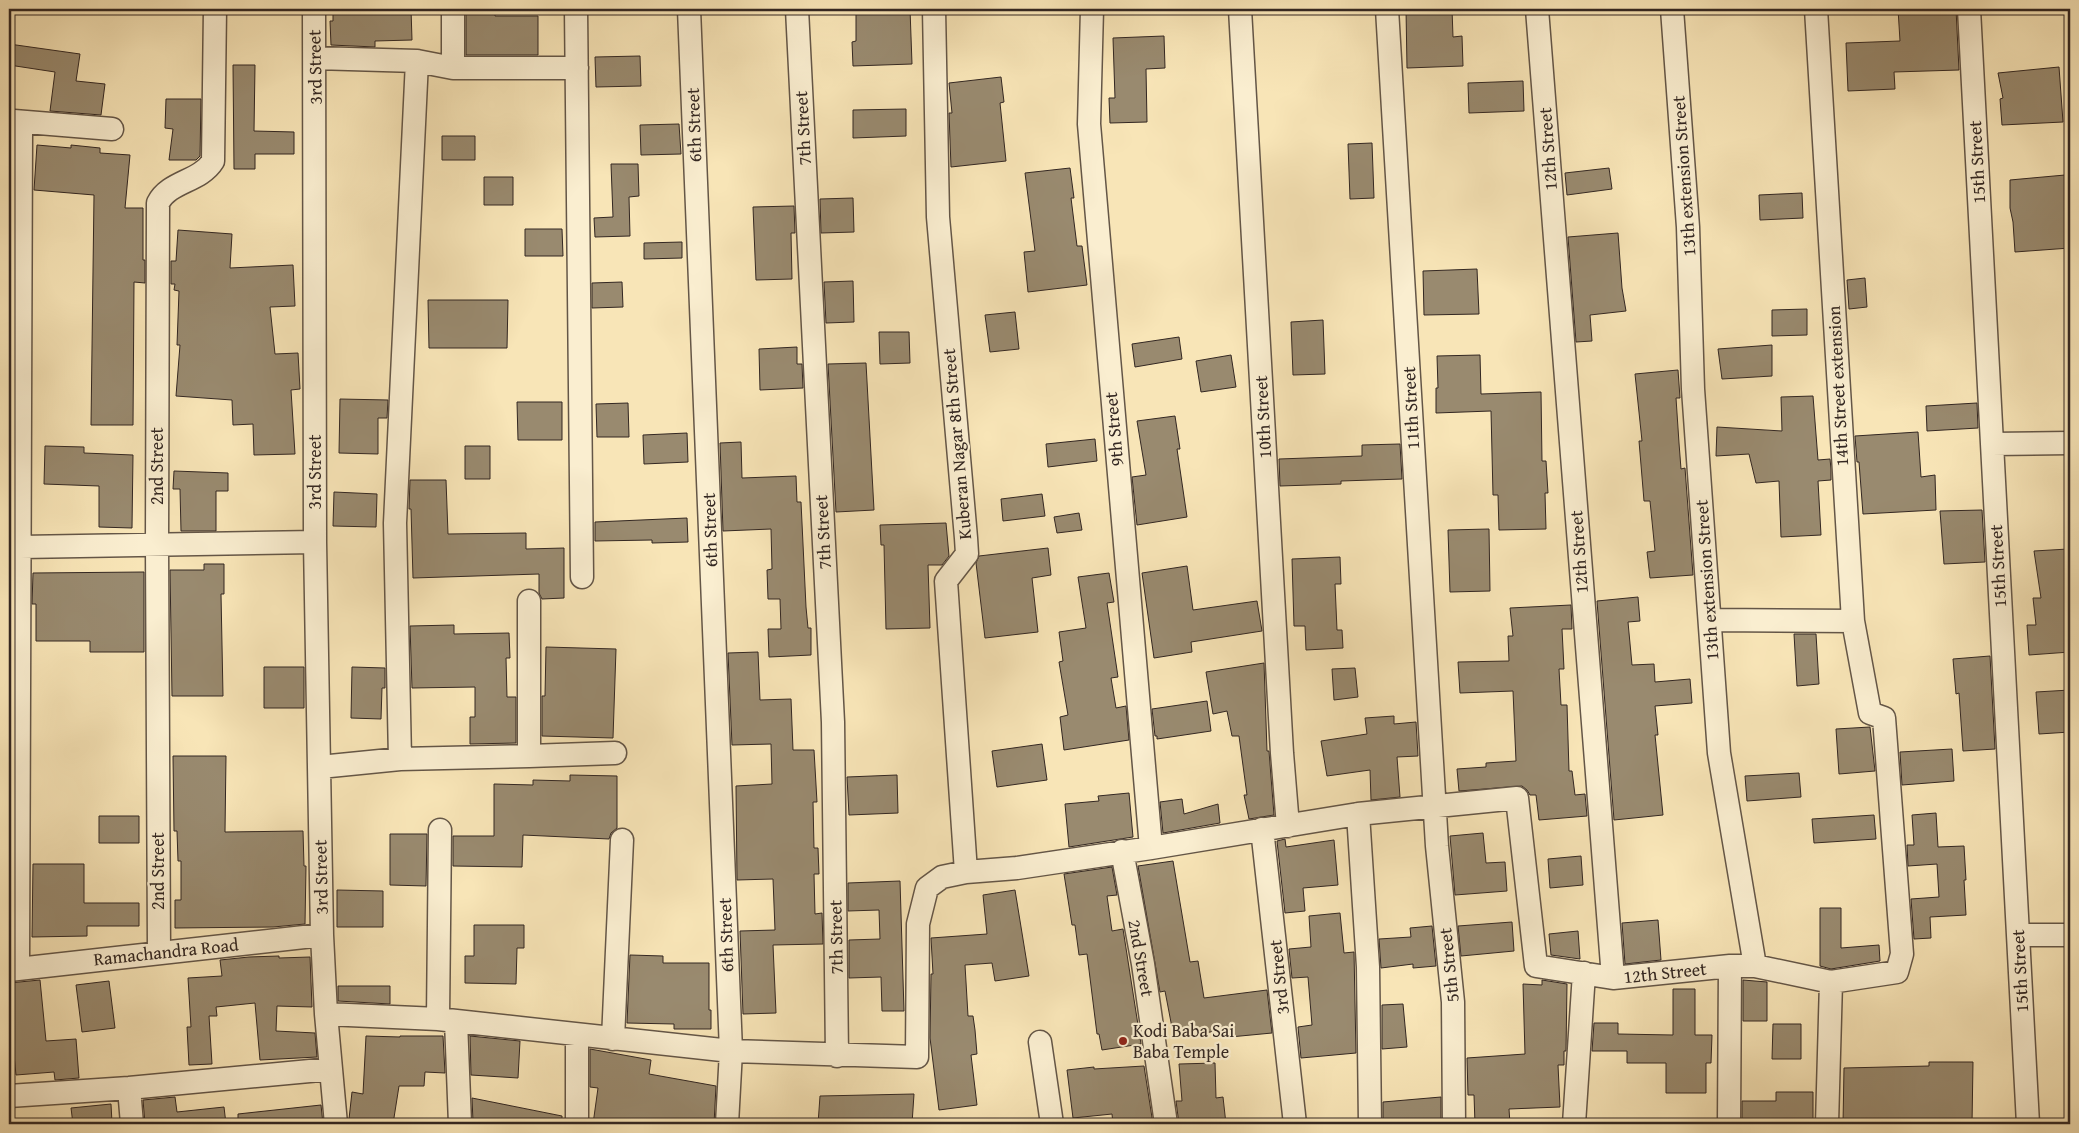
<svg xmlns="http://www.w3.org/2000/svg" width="2079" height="1133" font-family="'Gentium Book Plus',serif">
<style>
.building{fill:#998a6f;stroke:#332722}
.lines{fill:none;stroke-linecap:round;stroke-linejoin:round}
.street-casing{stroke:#645647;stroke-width:25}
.street{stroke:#faeed0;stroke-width:22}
.poi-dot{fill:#8f2418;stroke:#faeed0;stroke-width:2}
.labels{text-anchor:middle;stroke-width:4.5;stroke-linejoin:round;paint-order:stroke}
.street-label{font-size:18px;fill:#332722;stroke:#faeed0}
.poi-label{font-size:18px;fill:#332722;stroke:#faeed0;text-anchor:start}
</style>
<rect width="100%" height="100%" fill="#f8e5b7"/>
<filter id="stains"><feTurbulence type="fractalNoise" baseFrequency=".004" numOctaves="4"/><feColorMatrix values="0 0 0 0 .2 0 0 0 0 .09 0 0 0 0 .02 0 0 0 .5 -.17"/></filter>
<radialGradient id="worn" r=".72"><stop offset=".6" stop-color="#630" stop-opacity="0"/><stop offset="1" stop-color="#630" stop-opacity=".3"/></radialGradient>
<path class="building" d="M333 9H411L412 40 375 41V47L331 45 330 21H333Z
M856 9H910L912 64 853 66 852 42 856 41Z
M1406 9H1452L1453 37 1462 36 1463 66 1407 68Z
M1898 9H1956L1959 70 1894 72 1895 89 1848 91 1846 43 1900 41Z
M466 10H495V16H538V55H466Z
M1164 36 1165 68 1146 69 1147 122 1110 123 1109 98H1115L1113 38Z
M9 44 80 54 76 81 105 84 101 115 50 111 55 72 9 65Z
M640 56 641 86 596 87 595 57Z
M233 65H255L254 131 294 132V154H255V169H234Z
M2059 67 2063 122 2002 125 2000 99 2003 98 1998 73Z
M1001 77 1004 102 1000 103 1006 161 951 167 949 113H952L949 83Z
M1523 81 1524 111 1469 113 1468 83Z
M166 99H201L200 156 196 160H169L173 129 165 128Z
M906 109V136L853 138V110Z
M679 124 681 154 641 155 640 125Z
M442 136H475V160H442Z
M1372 143 1374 198 1350 199 1348 144Z
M37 145 71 148V145L100 148V153L130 155 125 208H143V260H145V283L134 282 133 425H91L94 195 34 190Z
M611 164H638L639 196 629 197 630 236 595 237 594 218 613 217Z
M1070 168 1074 198H1071L1077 246H1082L1087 285 1028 292 1024 252 1035 251 1025 173Z
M1609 168 1612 189 1567 195 1565 173Z
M2065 175 2066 211H2070V248L2015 252 2013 222 2010 208V180Z
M484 177H513V205H484Z
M1802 193 1803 218 1760 220 1759 195Z
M853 198 854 232 821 233 820 199Z
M794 206 795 233H791L792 279 756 280 753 207Z
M525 229H562L563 256H525Z
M178 230 232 234 230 268 293 265 295 306 270 307 275 354 298 353 300 389 291 390 295 454 254 455 253 424 233 425 232 400 176 396 180 345H177L179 291 174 290 175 284H171V261H176Z
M1618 233 1622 288 1626 311 1590 315 1592 341 1576 342 1568 237Z
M682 242V258L644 259V243Z
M1477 269 1479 314 1424 315 1423 271Z
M1865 278 1867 307 1849 309 1847 280Z
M853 281 854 322 826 323 824 282Z
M622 282 623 307 592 308V283Z
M428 300H508L507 348H429Z
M1807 309V335L1772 336V310Z
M1015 312 1019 349 990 352 985 315Z
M1323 320 1325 374 1293 375 1291 322Z
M879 332H909L910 363 880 364Z
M1179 337 1182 359 1135 367 1132 344Z
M1772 345V376L1722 379 1718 349Z
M797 347V364H802L803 388 760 390 759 349Z
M1231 355 1236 387 1201 392 1196 361Z
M1480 355 1481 394 1541 392 1542 461H1546L1548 493H1545L1546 529 1499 530 1498 495H1493L1491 411 1436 413V388H1438L1437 356Z
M866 363 874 510 836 512 828 364Z
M1678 370 1680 398H1676L1679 443 1681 469 1685 468 1693 575 1650 578 1647 552 1655 551 1650 501H1644L1639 441H1642L1635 374Z
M1813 396 1818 460 1830 459 1831 469V480L1818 481 1821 535 1781 537 1779 481 1756 483 1749 454 1716 456 1717 427 1782 431 1781 397Z
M340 399 388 400 387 418H378V454L339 453Z
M517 402H562V440H518Z
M628 403 629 437H597L596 404Z
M1977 403 1978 428 1927 431 1926 406Z
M1175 416 1180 449H1177L1187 517 1137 525 1132 477 1146 475 1137 421Z
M1918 432 1921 477 1935 475 1936 510 1863 514 1859 462H1857L1855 436Z
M687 433 688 462 644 464 643 435Z
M1095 439 1097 461 1048 467 1046 444Z
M741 442 742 478 796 476 797 502H801L806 607 808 628H811V655L769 657 768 629H781L780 599H768L767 570 772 569 771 529 723 531 720 443Z
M1400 444 1402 479 1341 481V484L1280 486 1279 459 1362 456V445Z
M45 446 84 447V453L133 455 132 528 99 527V486L44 484Z
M465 446H490V479H465Z
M174 471 228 473V491H216V531H181L180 489H173Z
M410 480H446L448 534 526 533V549L564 548V598L542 599 539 593V574L413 578 411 509H409Z
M334 492 377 494 376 527 333 526Z
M1042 494 1045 516 1003 521 1001 499Z
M1982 510 1985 562 1944 564 1940 511Z
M1079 513 1082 530 1057 533 1054 517Z
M687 518 688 542 652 543V540L595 541V522Z
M946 523 949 556 942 565H928L930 628 886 629 884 545H881L880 525Z
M1489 529 1490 591 1450 592 1448 530Z
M1048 548 1051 575 1032 578 1038 632 985 638 976 563 979 556Z
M2068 549 2067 597H2070V652L2029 655 2027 625H2036L2033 598H2041L2034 551Z
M1340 557 1341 584H1335L1337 630H1342L1343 648 1306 650 1305 626H1294L1292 559Z
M204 564H224V594H221L223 696H172L170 570H204Z
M1187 566 1193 610 1257 601 1262 631 1191 642 1192 652 1154 658 1142 573Z
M144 572V652H90V641H36V604H32L33 573Z
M1109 573 1114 602 1107 603 1118 677 1111 678 1116 708 1126 706 1129 740 1064 750 1060 717 1068 715 1059 662 1063 661 1059 632 1086 628 1078 577Z
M1638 597 1640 621 1628 622 1632 665 1654 664 1655 682 1690 679 1692 703 1655 706 1658 735H1655L1663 815 1614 820 1597 601Z
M1571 605 1572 629H1562L1564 669H1559L1561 705H1567L1569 771H1572L1575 795 1585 794 1587 816 1539 820 1536 795H1530L1527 790 1522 786 1459 791 1457 769 1486 767V763L1516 761 1513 691 1460 693 1458 662 1509 661 1508 636H1513L1510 608Z
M454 625V634L509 633 510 658H506L507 697H516V743L470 744V717H475V687L412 688 410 626Z
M1794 634H1816L1819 684 1797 686Z
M546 647 616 649 613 738 542 736V696H545Z
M758 652 760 700 791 699 793 750H814L817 802H813L814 848H818L819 874H814L815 914 822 913 823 944 773 945 776 1013 743 1014 740 931 775 930 773 879 737 880 736 786 772 784 771 744 732 745 728 653Z
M1990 656 1995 749 1963 751 1959 693 1956 694 1953 659Z
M1264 663 1267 751H1269L1274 815 1249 819 1244 795H1247L1239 736H1232L1227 711 1213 714 1206 672Z
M264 667H304V708H264Z
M352 667 385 668V688H382L381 719 351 718Z
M1355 668 1358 697 1334 700 1332 669Z
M2070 690V732L2039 734 2036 692Z
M1207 701 1211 731 1157 739V736H1155L1152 709Z
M1394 716V724L1416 722 1418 756 1397 757 1400 797 1371 800 1370 770 1327 776 1321 741 1367 734 1365 718Z
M1870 727 1875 771 1839 774 1836 729Z
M1042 744 1047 780 997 787 992 751Z
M1952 749 1954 781 1902 785 1900 752Z
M173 756H226L225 832 303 831 304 866H306L305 924 273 927 175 928V900H181V861H178L177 831H174Z
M1799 773 1801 797 1747 801 1745 776Z
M570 775 617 776V828L611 833 609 839 523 835 522 867 453 866V836H494V784L533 785V780L570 781Z
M897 775 898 813 849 815 847 777Z
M1129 793 1133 837 1069 847 1065 804 1099 801 1098 796Z
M1182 799 1184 814 1218 804 1220 823 1163 833 1160 802Z
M1936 813 1938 847 1964 846 1966 880H1964L1966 915 1930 917 1931 938 1914 939 1911 899 1939 897 1937 864 1908 866 1907 845H1914L1912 815Z
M1874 815 1876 839 1814 843 1812 819Z
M99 816H139V843H99Z
M1483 833 1486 863 1505 862 1507 891 1455 895 1450 836Z
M390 834H427L426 886 390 885Z
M1285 839 1286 847 1334 840 1338 885 1303 888 1305 911 1285 913 1277 841Z
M1581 856 1583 885 1550 888 1548 859Z
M1173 861 1190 962 1198 961 1204 998 1267 990 1272 1033 1230 1037 1228 1029 1174 1038 1165 991 1160 992 1138 866Z
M33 864H84V903H139V926H87V936L32 937Z
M1112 867 1117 895 1107 896 1112 931 1123 929 1141 1044 1102 1050 1099 1034H1097L1087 954 1079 955 1075 925H1072L1064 874Z
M900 881 904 1011H882L881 977 849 978V940L880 939 879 910 848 911V883Z
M337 890 383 891V927H337Z
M1015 890 1029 976 995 981 992 963 965 965 968 1016H973L975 1030 977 1054 971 1055 977 1105 939 1110 930 1038 931 974H933L931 938 987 934 983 895Z
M1820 908H1841V948L1879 945 1880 961 1831 969 1820 966Z
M1340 913 1344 953 1354 952 1356 1053 1301 1058 1298 1027 1312 1025 1308 977 1292 978 1289 949 1311 947 1309 916Z
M1658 920 1661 960 1625 964 1622 923Z
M1512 922 1514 951 1461 956 1458 926Z
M474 925H524V948H517L516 984 465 983V956H474Z
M1432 926 1436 966 1413 968V964L1381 968 1379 939 1411 937 1410 928Z
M1578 931 1580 959 1551 955 1549 934Z
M630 955 663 956V963H709V1010H711V1029H674V1024L627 1023Z
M279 956V958L310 957 312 1007 277 1006 276 1031 315 1033 317 1057 260 1060 255 1003 216 1007 217 1016H209L212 1064 189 1065 187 1027H191L188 978 222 976 220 960 249 957Z
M40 980 46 1041 76 1039 79 1078 55 1080 54 1072 16 1075 9 1007V983Z
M1542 980 1567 984 1566 1051H1564V1065H1558L1560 1107 1509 1109 1510 1124H1475L1474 1095H1468L1467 1058 1525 1054 1523 984 1542 985Z
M1743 980 1767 982V1021H1743Z
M109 981 115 1028 82 1032 76 985Z
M338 986H390V1004L338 1001Z
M1673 989H1695V1035H1712L1711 1063H1706V1093H1666V1063H1627V1051H1592L1594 1023H1618V1034L1673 1035Z
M1403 1004 1407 1047 1382 1049V1005Z
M1773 1024H1801V1059H1772Z
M366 1036 400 1037V1036H443L445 1073 425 1072 424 1086H399L393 1124 349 1119 352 1092 363 1094Z
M470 1036 520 1041 518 1078 471 1075Z
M590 1049 651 1060 649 1074 716 1086 714 1124H684L654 1120V1124H593L598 1088 590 1087Z
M1929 1062H1973L1972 1124H1843L1844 1068 1929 1066Z
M1215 1063 1216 1098 1223 1097 1226 1124H1179L1176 1101H1182L1179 1064Z
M1144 1066 1153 1124H1113L1112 1114 1073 1118 1067 1070 1094 1067V1069Z
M1776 1092H1813V1124H1742V1101H1776Z
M914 1094 912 1124H818L820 1096Z
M175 1097 177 1112 224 1107 226 1124H145L143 1100Z
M1441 1097V1124H1383V1102Z
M472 1098 562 1116V1124H487L473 1122Z
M111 1104 112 1123 73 1124 71 1108Z
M321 1105 323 1124H238V1114Z"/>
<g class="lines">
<defs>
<path id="street" d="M314 9 315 542 322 935 326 1014 336 1124
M453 9V68
M576 9 582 577
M689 9 731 1051 727 1124
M797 9 833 722 837 1056
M934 9 938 217 966 538 967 554 946 581 966 872
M1092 9 1089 124 1151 848
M1240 9 1282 753 1288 826
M1387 9 1437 846 1453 1002 1454 1124
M1537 9 1613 978 1730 966
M1672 9 1688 227 1693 389 1719 753 1755 966H1730L1729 1124
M1969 9 2028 1124
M315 58 417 61 453 68H577
M9 121H14L21 130 18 969
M14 121 112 129
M1992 444 2070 443
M21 547 315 542
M1710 620 1853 621 1816 9
M529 756 615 753
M400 759 395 523 417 61
M320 767 400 759 529 756V601
M1358 814 1368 967 1370 1124
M1262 829 1295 1124
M1122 851 1143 964 1166 1124
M2018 935H2070
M159 952 157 545 158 203C169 181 200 182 213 161L215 9
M1755 966 1831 982 1827 1124
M9 970 322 935
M1831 982 1897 972 1902 954 1884 718 1870 713 1853 621
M326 1014 438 1019 731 1051 917 1057 918 924 927 888 942 877 966 872 1017 868 1151 848 1358 814 1517 798 1536 966 1613 978
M438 1019 440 830
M456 1021 460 1124
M613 1039 622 840
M1040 1042 1052 1124
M129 1088 132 1124
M9 1096 129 1088 331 1069
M577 1124V1036
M1574 1124 1584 973"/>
</defs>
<use href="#street" class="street-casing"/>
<use href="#street" class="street"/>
</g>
<circle class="poi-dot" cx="1123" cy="1041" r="5"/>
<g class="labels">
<g class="street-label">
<text transform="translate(315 67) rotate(-91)" y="6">3rd Street</text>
<text transform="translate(694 125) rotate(-92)" y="6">6th Street</text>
<text transform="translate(803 128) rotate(-93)" y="6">7th Street</text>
<text transform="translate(1548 149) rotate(-94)" y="6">12th Street</text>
<text transform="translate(1977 162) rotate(-93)" y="6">15th Street</text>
<text transform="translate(1684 176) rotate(-94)" y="6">13th extension Street</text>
<text transform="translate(1838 386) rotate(-93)" y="6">14th Street extension</text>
<text transform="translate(1411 408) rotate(-93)" y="6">11th Street</text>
<text transform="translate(1263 417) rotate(-93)" y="6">10th Street</text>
<text transform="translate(1114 429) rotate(-95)" y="6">9th Street</text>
<text transform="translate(957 444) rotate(-95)" y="6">Kuberan Nagar 8th Street</text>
<text transform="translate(157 466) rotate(-90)" y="6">2nd Street</text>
<text transform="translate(315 472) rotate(-90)" y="6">3rd Street</text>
<text transform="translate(710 530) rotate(-92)" y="6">6th Street</text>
<text transform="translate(823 532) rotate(-93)" y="6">7th Street</text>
<text transform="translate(1579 552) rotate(-94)" y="6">12th Street</text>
<text transform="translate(1998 566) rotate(-93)" y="6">15th Street</text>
<text transform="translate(1707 580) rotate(-94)" y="6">13th extension Street</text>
<text transform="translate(158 871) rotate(-90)" y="6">2nd Street</text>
<text transform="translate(321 877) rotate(-91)" y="6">3rd Street</text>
<text transform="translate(726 935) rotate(-92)" y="6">6th Street</text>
<text transform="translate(836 937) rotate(-91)" y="6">7th Street</text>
<text transform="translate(166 952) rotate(-6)" y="6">Ramachandra Road</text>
<text transform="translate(1141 958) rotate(80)" y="6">2nd Street</text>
<text transform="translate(1449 965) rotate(-96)" y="6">5th Street</text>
<text transform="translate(2020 971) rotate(-93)" y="6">15th Street</text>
<text transform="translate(1665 973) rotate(-6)" y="6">12th Street</text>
<text transform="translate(1279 977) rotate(-96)" y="6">3rd Street</text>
</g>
<g class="poi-label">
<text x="1133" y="1037">Kodi Baba Sai<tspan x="1133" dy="21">Baba Temple</tspan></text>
</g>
</g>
<rect width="2079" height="1133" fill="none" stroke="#f8e5b7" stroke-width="30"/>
<rect x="10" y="10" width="2059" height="1113" fill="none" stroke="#332722" stroke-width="2.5"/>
<rect x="15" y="15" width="2049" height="1103" fill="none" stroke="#332722"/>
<rect width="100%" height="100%" filter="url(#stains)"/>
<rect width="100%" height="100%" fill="url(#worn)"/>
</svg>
